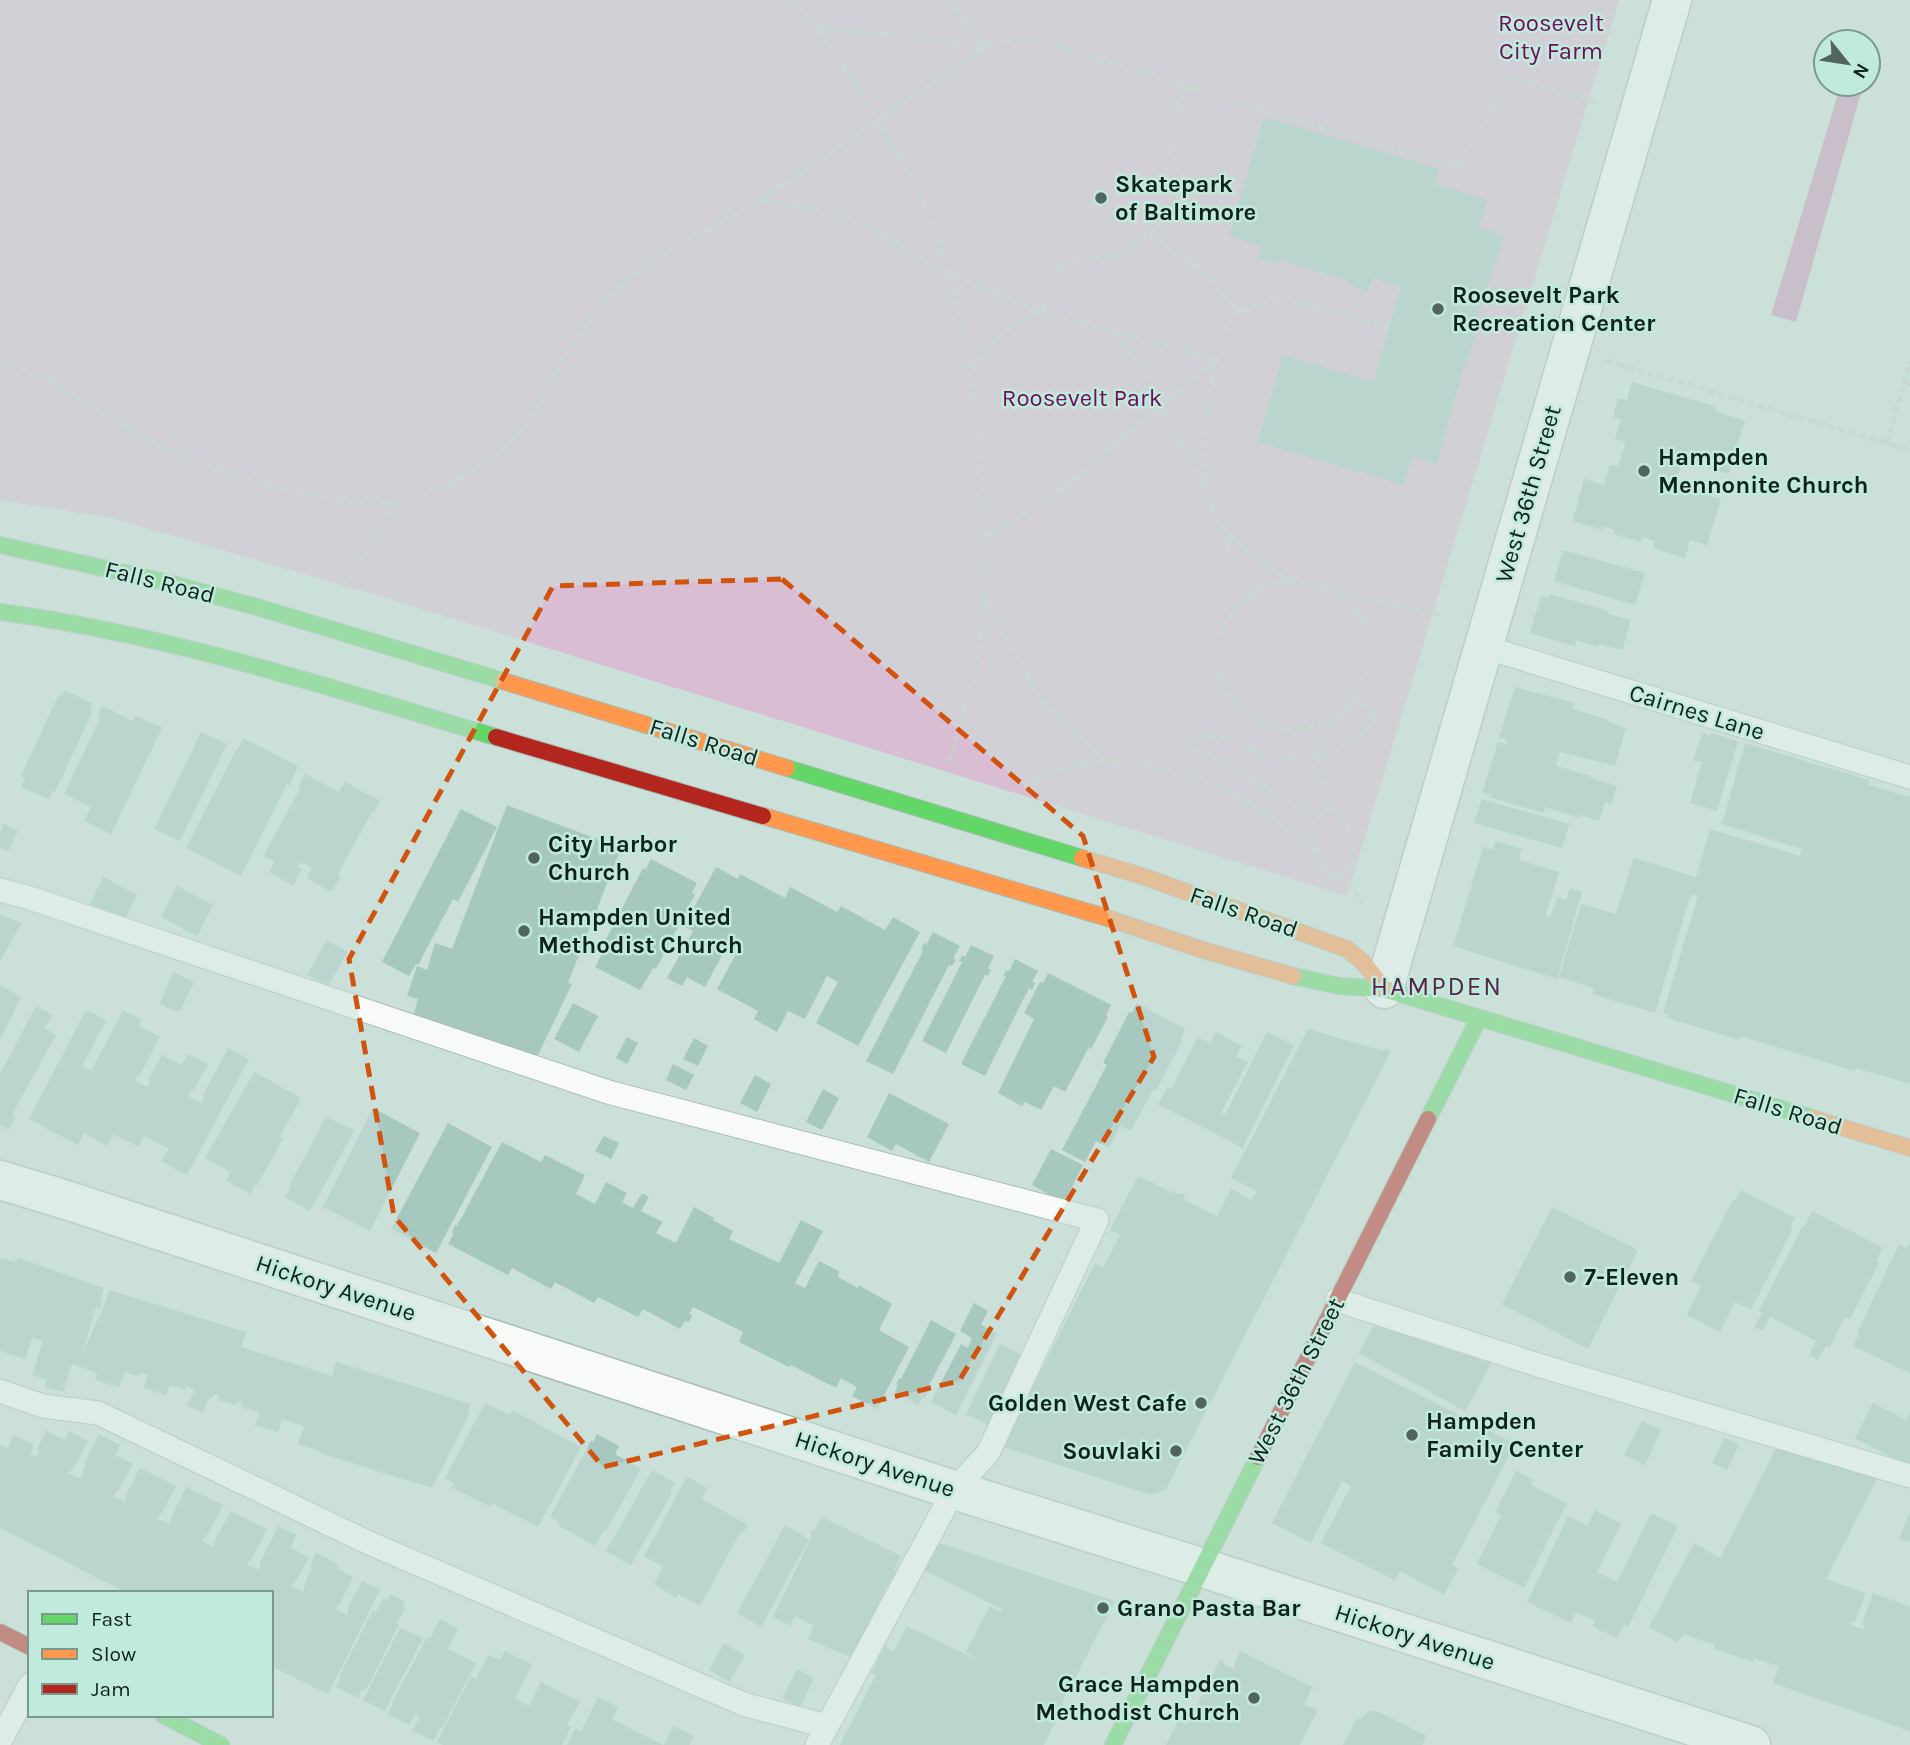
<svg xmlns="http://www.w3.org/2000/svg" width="1910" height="1745" font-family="Karla,sans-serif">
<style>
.green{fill:#d9bdd3}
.water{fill:#c897bb}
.building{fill:#a7c8bf}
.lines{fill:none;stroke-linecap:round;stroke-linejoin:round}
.lane-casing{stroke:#a8bab4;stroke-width:25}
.street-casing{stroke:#a8bab4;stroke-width:41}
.fast-casing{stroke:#a8bab4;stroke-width:18}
.slow-casing{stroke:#a8bab4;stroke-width:18}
.jam-casing{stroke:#a8bab4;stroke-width:18}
.path{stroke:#c7cecc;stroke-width:4.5;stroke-dasharray:7 3.5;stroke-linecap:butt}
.lane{stroke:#f7faf9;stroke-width:23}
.street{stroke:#f7faf9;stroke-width:38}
.fast{stroke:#63d668;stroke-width:16}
.slow{stroke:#ff974d;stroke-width:16}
.jam{stroke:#b3261e;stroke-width:16}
.marked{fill:none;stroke:#d2530e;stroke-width:5;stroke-dasharray:14 9;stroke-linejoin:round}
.poi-dot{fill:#52645e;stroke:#c0eadc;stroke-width:2.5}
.labels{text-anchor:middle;stroke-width:5;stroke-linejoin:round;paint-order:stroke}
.park-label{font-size:24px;fill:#6e0e5a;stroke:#c0eadc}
.poi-label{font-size:24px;font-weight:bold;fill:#11211c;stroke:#c0eadc;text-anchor:start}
.street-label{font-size:24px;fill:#11211c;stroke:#c0eadc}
.neighbourhood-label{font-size:26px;letter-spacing:2px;fill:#59214b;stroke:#c0eadc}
</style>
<rect width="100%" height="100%" fill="#cae0d8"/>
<path class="green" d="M0 0H1619L1347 896 373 594 111 518 0 500Z"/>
<path class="water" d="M1841 84H1855L1863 86 1796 322 1771 315Z"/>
<path class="building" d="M1264 117 1439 169 1435 184 1487 200 1479 228 1504 235 1473 334 1475 335 1466 365H1464L1437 464 1412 457 1404 485 1258 442 1283 355 1373 382 1401 287 1372 278 1368 291 1349 285 1350 281 1279 260V264L1259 258 1262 246 1229 236Z
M1632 382 1714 406 1715 411 1745 421 1729 474 1683 461 1675 485 1721 499 1707 545 1690 540 1685 558 1653 548 1655 541 1643 537 1641 542 1614 534 1615 530 1603 526 1602 530 1573 521 1584 479 1604 485 1610 465 1618 467 1626 442 1615 439 1621 420 1613 417 1618 398 1627 400Z
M1563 550 1645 573 1635 605 1554 581Z
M1550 594 1608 611V614L1631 620 1622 650 1599 644 1598 647 1576 640 1575 646 1530 633 1541 596 1548 598Z
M1515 687 1575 703 1573 709 1608 720V722L1626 728 1615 766 1560 752 1556 766 1591 776V778L1617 786 1612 804 1605 802 1599 821 1580 815V818L1545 807 1543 813 1489 797 1491 795 1482 793 1498 742 1506 744 1507 740 1499 738Z
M64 690 92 703 90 710 93 711 55 792 52 790 49 799 21 787 25 778 21 776 59 694 61 696Z
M102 706 133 721 135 715 162 728 111 834 84 821 91 807 64 794 100 718 97 717Z
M201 732 227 744 180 841 154 829Z
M1702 733 1710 736 1711 733 1738 741 1717 811 1690 803 1702 762 1693 760Z
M243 738 298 766 290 785 287 784 241 876 186 848 233 756 235 750 237 751Z
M1745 743 1869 780 1868 785 1910 797V1084L1856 1068 1854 1071 1744 1037H1741L1740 1040 1667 1018 1668 1014 1663 1013 1698 896 1691 894 1655 1013 1592 994 1594 988 1559 977 1581 904 1616 914 1634 858 1696 877 1710 829 1800 856 1802 849 1722 824Z
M305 774 339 792 345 782 380 801 373 813 372 812 338 874 341 876 331 892 307 878 312 868 301 862 298 867 302 869 293 886 269 872 275 862 263 856 301 787 298 786Z
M1482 799 1569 824 1562 848 1474 823Z
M507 805 621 848 568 983 572 984 537 1057 412 1021 418 999 407 996 417 966 427 970 435 943 452 949Z
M461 809 497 827 458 902 453 899 418 965 416 964 409 976 382 962Z
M3 824 18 830 8 851 0 848V833Z
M1495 841 1522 849 1519 860 1559 872 1546 916 1550 918 1557 897 1566 900 1570 888 1582 892 1557 979 1453 946 1483 847 1493 850Z
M651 859 697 883 692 893 695 894 656 969 653 968 640 990 595 967 608 942 605 941 643 868 646 869Z
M716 867 738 879 740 874 785 898 790 887 837 912 841 906 885 930 893 917 920 932 858 1046 816 1023 838 982 827 976 805 1019 788 1011 777 1032 754 1019 758 1011 717 989 736 954 730 950 726 948 705 987 687 977 682 986 667 978 693 931 684 926Z
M103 877 137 895 123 923 86 912Z
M177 886 213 905 197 936 161 917Z
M0 915 22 923 0 961Z
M933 932 960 946 953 958 956 960 952 966 949 965 893 1074 866 1061 923 951H921L924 943 926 945Z
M327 940 348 952 328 986 307 975Z
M971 945 994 956 988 968 991 970 988 976 985 975 946 1053 922 1041 962 962 959 961 962 955 965 957Z
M1015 959 1038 971 1032 982 1035 983 1032 990 1029 988 985 1076 961 1064 1006 976H1003L1006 970 1009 971Z
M173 972 194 982 180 1011 178 1010 177 1012 160 1004Z
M1048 973 1111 1005 1106 1015 1108 1017 1091 1049 1089 1047 1065 1092 1054 1086 1041 1110 1025 1102 1022 1106 998 1093 1034 1019 1024 1013 1040 982 1043 983Z
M0 985 21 997 0 1040Z
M573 1003 598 1016 579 1052 554 1039Z
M1137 1003 1185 1029 1181 1038 1183 1039 1156 1091 1153 1090 1131 1131 1120 1126 1109 1148 1096 1141 1085 1162 1062 1150 1107 1065 1103 1063 1129 1012 1132 1013Z
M36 1006 52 1015 45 1028 56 1035 12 1115 15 1117 9 1130 0 1125V1074Z
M86 1010 106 1020 82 1066 91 1071 123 1010 142 1020 139 1026 160 1037 140 1075 138 1074 135 1081 147 1087 150 1081 148 1080 162 1055 182 1065 188 1054 208 1064 194 1090 192 1089 188 1096 201 1103 205 1096 203 1095 228 1048 249 1059 187 1175 161 1161 169 1149 144 1136 139 1147 114 1134 108 1146 84 1133 78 1145 29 1119Z
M1308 1029 1383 1051 1385 1048 1391 1051 1166 1489 1152 1495 1003 1447 1095 1263 1103 1268 1120 1235 1110 1230 1138 1176 1173 1193 1186 1194 1183 1199 1217 1216 1231 1189 1252 1200 1257 1191 1231 1178Z
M1216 1032 1242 1046 1236 1057 1248 1062 1221 1113 1225 1115 1267 1032 1294 1045 1243 1148 1158 1104 1168 1087 1171 1089 1198 1037 1210 1043Z
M627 1037 638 1043 627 1064 616 1058Z
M694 1038 708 1046 698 1066 683 1059Z
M673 1064 694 1075 686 1090 666 1080Z
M254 1072 301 1098 280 1137 283 1138 257 1186 255 1185 250 1194 226 1181 230 1172 205 1158Z
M755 1075 771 1084 757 1112 740 1103Z
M823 1089 839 1098 822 1130 806 1122Z
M889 1093 949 1124 929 1162 896 1144 892 1151 867 1137Z
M373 1108 420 1133 370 1231 323 1207Z
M326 1117 355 1130 310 1211 285 1197 291 1187 289 1186Z
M448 1123 492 1147 436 1253 391 1229Z
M604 1136 619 1143 611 1159 595 1151Z
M502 1142 541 1162 545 1155 585 1175 576 1194 595 1204 606 1182 627 1193 622 1202 633 1208 642 1193 649 1197 641 1211 663 1222 656 1233 676 1243 694 1207 714 1218 713 1220 733 1231 729 1239 779 1263 801 1220 823 1231 795 1283 805 1288 819 1261 839 1271 838 1277 858 1288 859 1285 862 1287 892 1304 879 1330 909 1347 877 1409 852 1396 857 1387 841 1378 836 1388 791 1365 789 1367 739 1342 743 1332 693 1307 689 1314 692 1315 689 1322 685 1321 680 1329 643 1309 638 1317 598 1297 594 1303 555 1282 551 1289 512 1268 508 1275 448 1244 454 1233H452L455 1225 457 1226Z
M1051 1149 1083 1165 1064 1203 1032 1185Z
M1741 1190 1795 1218 1790 1229 1792 1230 1751 1310 1735 1302 1720 1332 1687 1315 1701 1286 1691 1281 1733 1200 1735 1201Z
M1552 1207 1638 1250 1588 1349 1502 1304Z
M1812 1211 1883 1248 1876 1261 1879 1263 1850 1319 1845 1317 1829 1348 1826 1346 1818 1360 1809 1355 1816 1341 1770 1317 1763 1331 1755 1327 1762 1312 1759 1311 1803 1225 1805 1226Z
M1910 1243V1373L1853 1346 1859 1334 1857 1333 1899 1244 1907 1248Z
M0 1258 16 1262 18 1258 104 1288 100 1302H102L100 1308 96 1307 82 1354 105 1304 109 1290 246 1332 241 1347 263 1354 332 1376 336 1362 471 1404 467 1419 432 1488 320 1453V1451L298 1444 304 1426 282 1419 278 1432 255 1425 260 1412 241 1407 242 1402 237 1401 236 1405 218 1400 219 1395 215 1394 213 1398 210 1397 203 1412 187 1406 195 1390 186 1386 185 1390 170 1385 166 1395 144 1388 148 1375 140 1372 139 1376 124 1372 119 1387 95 1380 97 1373 72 1364 63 1392 48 1388 45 1387 47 1380 32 1375 43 1341 32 1338 25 1359 0 1351Z
M974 1303 988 1311 981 1325 997 1333 956 1415 931 1402 961 1344 968 1348 972 1338 960 1331Z
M931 1320 956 1334 926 1391 928 1392 925 1398 923 1397 918 1405 895 1392 898 1385 896 1384 899 1378 901 1379Z
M1376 1322 1495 1356 1465 1411 1359 1353Z
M1000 1344 1026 1357 991 1426 966 1414Z
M1355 1362 1515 1444 1452 1565 1458 1569 1444 1595 1400 1571 1395 1580 1321 1543 1351 1486 1342 1481 1311 1543 1272 1523Z
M485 1403 509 1415 512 1410 581 1447 538 1527 492 1503 491 1507 451 1487 454 1483 445 1478Z
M1873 1403 1906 1420 1910 1412V1464L1888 1457V1455L1855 1438Z
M1642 1421 1661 1430 1645 1465 1624 1455Z
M46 1431 65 1440 69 1431 88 1441 74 1467 68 1473 80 1479 89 1453 99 1434 120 1445 115 1455 133 1464 119 1489 113 1496 125 1502 127 1493 140 1468 176 1486 163 1511 157 1518 170 1524 172 1516 186 1487 223 1505 208 1534 202 1541 214 1547 216 1538 231 1511 267 1529 253 1557 246 1564 259 1570 261 1561 278 1526 296 1535 290 1548 309 1557 297 1579 291 1586 303 1592 305 1583 313 1568 310 1566 316 1553 338 1564 336 1568 353 1577 341 1602 335 1609 347 1615 349 1606 362 1581 380 1590 328 1694 271 1666V1593H127L0 1528V1445L7 1448 14 1435 34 1445 30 1454 36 1457 39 1450 37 1449Z
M597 1434 619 1446 615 1454 641 1469 606 1531 604 1530 595 1546 558 1525 560 1523 550 1517 591 1441 593 1442Z
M1724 1438 1739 1444 1727 1470 1712 1463Z
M1778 1445 1877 1479 1826 1579 1866 1593 1855 1622 1852 1621 1851 1625 1863 1629 1864 1625 1862 1624 1873 1593 1910 1607V1731L1773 1683 1779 1666 1754 1658 1753 1662 1714 1649 1715 1645 1684 1634 1677 1642 1649 1627 1694 1543 1720 1558Z
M652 1470 675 1483 670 1491 672 1493 631 1565 606 1551Z
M1516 1471 1534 1480 1531 1485 1567 1503 1524 1588 1477 1564 1501 1515 1495 1512Z
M687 1477 707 1488 702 1499 748 1525 743 1533 741 1531 700 1606 678 1594 676 1598 654 1584 663 1567 644 1556Z
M1595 1510 1621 1524 1597 1572 1617 1582 1651 1513 1678 1526 1628 1627 1624 1625 1617 1638 1593 1627 1595 1621 1576 1612 1571 1623 1527 1602 1568 1516 1587 1526Z
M1910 1512V1542L1899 1538Z
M822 1517 901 1556 894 1570 897 1572 894 1578 892 1577 852 1658 808 1639 814 1626 795 1616 790 1626 773 1617 812 1536 810 1535 813 1529 815 1530Z
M785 1525 809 1539 761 1627 737 1613Z
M936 1542 1112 1600 1114 1603 1062 1703 1064 1704 1044 1745H840L876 1675 871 1673 885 1646 894 1651 907 1626 981 1662 966 1652 990 1606 1001 1612 1002 1609 922 1569Z
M390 1594 405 1602 403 1608 405 1609 397 1623 399 1624 366 1690 362 1689 358 1698 336 1687 341 1677H339L373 1610 376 1612 383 1598 388 1600Z
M440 1619 458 1629 448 1649 476 1663 442 1728 440 1727 433 1741 412 1730 420 1717 415 1715 409 1725 388 1714 393 1704 392 1703 427 1637 430 1638Z
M400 1628 423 1638 385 1711 363 1700Z
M724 1643 745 1656 729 1682 709 1670Z
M505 1651 532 1665 515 1698 529 1706 541 1682 580 1702 567 1725 571 1727 562 1745H443L437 1742 471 1676 476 1679 488 1655 500 1660Z
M1240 1651 1314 1688 1311 1690 1304 1705 1318 1710 1300 1745H1166L1178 1721 1187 1725 1220 1660 1224 1662 1223 1664 1233 1669Z
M797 1669 814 1678 800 1707 782 1698Z
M598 1697 618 1707 612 1719 663 1745H567L575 1729 581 1732Z
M1370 1711 1379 1712 1426 1736 1422 1745H1343L1357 1718 1360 1720 1364 1714Z
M674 1726 694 1736 689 1745H664Z"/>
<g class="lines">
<defs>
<path id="lane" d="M1484 647 1910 777
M0 890 27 897 608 1092 1097 1220 988 1453 954 1490 817 1745
M1337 1300 1538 1365 1910 1476
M0 1391 43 1406 98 1413 369 1543 746 1705 827 1726
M0 1741 30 1685"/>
<path id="street" d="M1384 989 1672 0
M0 1180 63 1199 954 1490 1203 1568 1751 1745"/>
<path id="fast" d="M0 545 165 582 264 609 503 681
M0 612C170 635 332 688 496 737
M787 768 1082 858
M1293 976 1340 986 1384 989 1812 1118
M1428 1119 1479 1018
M163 1715 221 1745
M1113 1745 1258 1457"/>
<path id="slow" d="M503 681 787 768
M763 816 1098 915 1203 950 1293 976
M1082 858 1142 876 1347 949 1364 963 1384 989
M1812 1118 1910 1148"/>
<path id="jam" d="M496 737 763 816
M1258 1457 1428 1119
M0 1632 30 1647"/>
</defs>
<use href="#lane" class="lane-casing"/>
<use href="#street" class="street-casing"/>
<use href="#fast" class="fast-casing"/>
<use href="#slow" class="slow-casing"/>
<use href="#jam" class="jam-casing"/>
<path class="path" d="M789 0 816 27 852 79 913 178 932 221 950 275 962 327 980 439 985 537 984 600 979 651 957 735 947 766
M948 0 986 45
M817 27 986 46
M761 200 809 208 844 218 879 232 922 260 950 275 1042 312 1218 360
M1149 235 1204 273 1239 312
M1115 332 1144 372 1205 489 1235 567 1250 596
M0 361 47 379 108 418 162 447 228 472 286 490 342 502 395 503 451 483 489 461 522 430 546 394 566 354 592 317 620 285 660 257 723 220 761 200 987 46 1025 38 1055 45 1243 104 1458 167 1485 123 1496 93 1507 76 1597 102
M1607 361 1910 450
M971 369 990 343 1021 321 1042 312 1060 264 1123 254 1166 221 1182 192 1172 145 1178 109 1186 87
M1904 384 1910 361
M1887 443 1904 384 1910 385
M1205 489C1205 462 1204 434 1207 407 1211 375 1224 344 1233 313L1281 298 1389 327
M1221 527 1233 540 1288 580
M985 537 1048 500 1161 405 1218 360
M1289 581C1305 583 1325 585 1340 594 1369 614 1376 653 1362 684 1356 697 1349 710 1337 718 1332 722 1323 723 1317 725 1307 728 1291 732 1281 729 1254 723 1223 699 1217 670 1210 636 1236 597 1268 585 1274 583 1282 582 1289 581Z
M345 589 395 503
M1341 594 1442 615
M984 600 1041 698 1063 722 1109 762
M1311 727 1329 809
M1026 791C1036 778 1050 773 1066 768 1140 748 1227 783 1285 827 1294 834 1307 842 1314 851 1320 858 1319 867 1327 873 1332 876 1338 875 1342 878 1350 885 1357 894 1362 903
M1321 814C1306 808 1289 803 1275 794 1247 777 1223 757 1190 751L1192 736C1205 735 1217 735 1230 739 1239 742 1246 748 1255 751 1284 761 1318 759 1346 745 1359 738 1368 726 1377 715L1355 700
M1315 850C1311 829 1311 821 1329 809L1341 813 1354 839 1351 864 1340 877"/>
<use href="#lane" class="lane"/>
<use href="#street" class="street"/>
<use href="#fast" class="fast"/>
<use href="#slow" class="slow"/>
<use href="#jam" class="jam"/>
</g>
<path d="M0 0H1910V1745H0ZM782 579 1083 836 1154 1057 959 1381 603 1467 394 1216 349 959 553 586Z" fill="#cae0d8" fill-opacity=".55" fill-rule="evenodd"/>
<path class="marked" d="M782 579 1083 836 1154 1057 959 1381 603 1467 394 1216 349 959 553 586Z"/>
<g class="poi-dot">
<circle cx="1101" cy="198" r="7"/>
<circle cx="1438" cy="309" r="7"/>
<circle cx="1644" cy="471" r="7"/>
<circle cx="534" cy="858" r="7"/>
<circle cx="524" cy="931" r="7"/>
<circle cx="1570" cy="1277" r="7"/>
<circle cx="1201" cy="1403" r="7"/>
<circle cx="1412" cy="1435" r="7"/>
<circle cx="1176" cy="1451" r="7"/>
<circle cx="1103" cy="1608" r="7"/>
<circle cx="1254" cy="1698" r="7"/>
</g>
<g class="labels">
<g class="park-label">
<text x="1551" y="31">Roosevelt<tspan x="1551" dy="28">City Farm</tspan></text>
<text x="1082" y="406">Roosevelt Park</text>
</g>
<g class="poi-label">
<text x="1115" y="192">Skatepark<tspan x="1115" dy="28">of Baltimore</tspan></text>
<text x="1452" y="303">Roosevelt Park<tspan x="1452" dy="28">Recreation Center</tspan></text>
<text x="1658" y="465">Hampden<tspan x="1658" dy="28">Mennonite Church</tspan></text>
<text x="548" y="852">City Harbor<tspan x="548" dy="28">Church</tspan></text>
<text x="538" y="925">Hampden United<tspan x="538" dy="28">Methodist Church</tspan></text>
<text x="1584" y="1285">7-Eleven</text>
<text x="1187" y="1411" text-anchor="end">Golden West Cafe</text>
<text x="1426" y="1429">Hampden<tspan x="1426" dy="28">Family Center</tspan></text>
<text x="1162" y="1459" text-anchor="end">Souvlaki</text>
<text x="1117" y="1616">Grano Pasta Bar</text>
<text x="1240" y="1692" text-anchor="end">Grace Hampden<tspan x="1240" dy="28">Methodist Church</tspan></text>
</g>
<g class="street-label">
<text transform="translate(1528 494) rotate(-74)" y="8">West 36th Street</text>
<text transform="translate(160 582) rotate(14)" y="8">Falls Road</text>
<text transform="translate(1697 712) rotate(17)" y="8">Cairnes Lane</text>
<text transform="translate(704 742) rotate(17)" y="8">Falls Road</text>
<text transform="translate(1244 912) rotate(19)" y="8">Falls Road</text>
<text transform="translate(1788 1111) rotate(17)" y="8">Falls Road</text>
<text transform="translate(336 1288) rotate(18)" y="8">Hickory Avenue</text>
<text transform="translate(1296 1381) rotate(-63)" y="8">West 36th Street</text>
<text transform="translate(875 1464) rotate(18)" y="8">Hickory Avenue</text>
<text transform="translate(1415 1637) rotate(18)" y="8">Hickory Avenue</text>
</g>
<g class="neighbourhood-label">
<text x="1437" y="995">HAMPDEN</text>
</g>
</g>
<rect x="28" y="1591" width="245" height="126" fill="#c0eadc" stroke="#7a9a8f" stroke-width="2"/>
<rect x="42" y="1614" width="35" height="10" fill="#63d668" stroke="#7a9a8f" stroke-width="2"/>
<text x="91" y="1626" font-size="21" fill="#11211c">Fast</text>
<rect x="42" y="1649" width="35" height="10" fill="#ff974d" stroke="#7a9a8f" stroke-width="2"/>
<text x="91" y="1661" font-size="21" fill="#11211c">Slow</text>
<rect x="42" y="1684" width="35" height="10" fill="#b3261e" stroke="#7a9a8f" stroke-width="2"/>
<text x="91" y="1696" font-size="21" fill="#11211c">Jam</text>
<g transform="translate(1847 63) rotate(120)"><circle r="33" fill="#c0eadc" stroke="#7a9a8f" stroke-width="2"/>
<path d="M0-5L12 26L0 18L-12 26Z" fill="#52645e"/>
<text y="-10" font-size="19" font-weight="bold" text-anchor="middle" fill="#11211c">N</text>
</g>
</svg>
